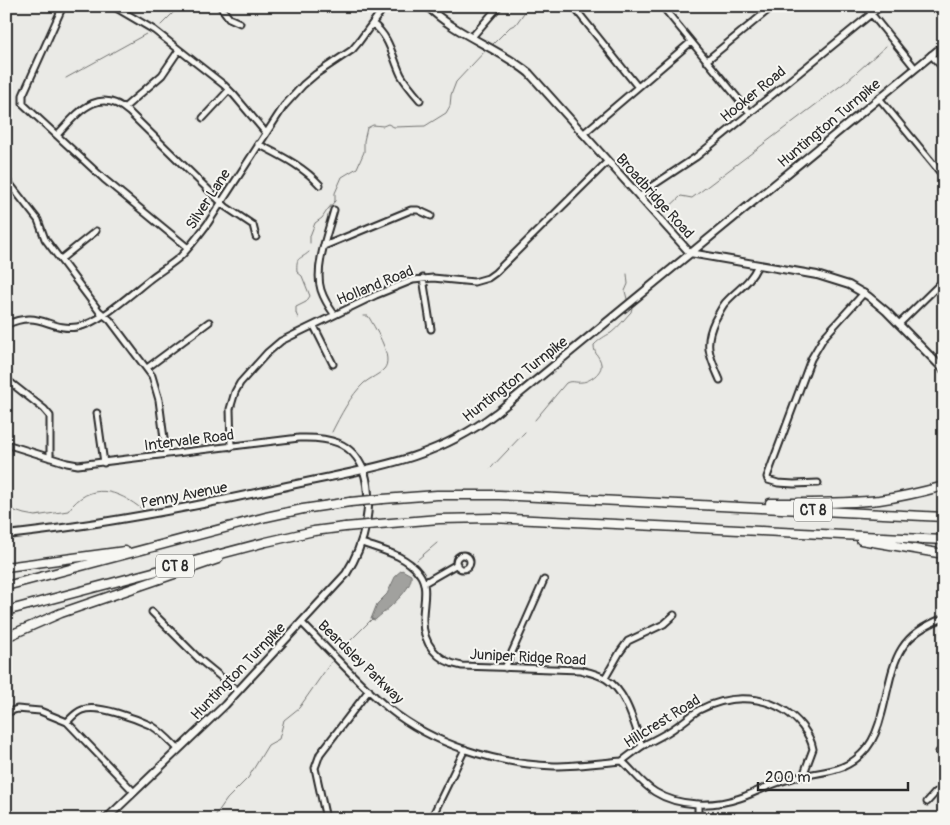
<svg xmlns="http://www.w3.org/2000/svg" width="950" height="825" font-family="Pangolin,sans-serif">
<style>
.water{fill:#a1a19e;stroke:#727270}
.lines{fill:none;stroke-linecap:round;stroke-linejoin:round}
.stream{stroke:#727270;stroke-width:1}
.minor-casing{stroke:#2b2b2b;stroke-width:9}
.major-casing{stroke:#2b2b2b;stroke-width:10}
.highway-casing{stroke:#2b2b2b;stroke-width:11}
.minor{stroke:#f6f6f2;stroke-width:5}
.major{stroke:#f6f6f2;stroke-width:6}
.highway{stroke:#f6f6f2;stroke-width:8}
.highway-bridge-casing{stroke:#2b2b2b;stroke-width:11;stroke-linecap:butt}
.highway-bridge{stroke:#f6f6f2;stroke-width:8}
.labels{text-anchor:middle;stroke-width:4;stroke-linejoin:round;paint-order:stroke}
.shield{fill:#f6f6f2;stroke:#686867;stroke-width:1}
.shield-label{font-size:14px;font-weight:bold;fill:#2b2b2b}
.street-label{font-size:15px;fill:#2b2b2b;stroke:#f6f6f2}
</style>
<rect width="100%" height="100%" fill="#eaeae6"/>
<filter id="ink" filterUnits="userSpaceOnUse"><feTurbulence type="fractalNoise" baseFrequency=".02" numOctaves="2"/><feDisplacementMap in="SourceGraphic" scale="10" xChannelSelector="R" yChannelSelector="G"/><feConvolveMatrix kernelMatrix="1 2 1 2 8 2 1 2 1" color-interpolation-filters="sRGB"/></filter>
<g filter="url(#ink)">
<path class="water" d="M402 570 411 575C414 589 385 611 375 620L371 619 377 604 387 594 396 575Z"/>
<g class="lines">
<path class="stream" d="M161 25 180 6
M492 45 510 27 516 24 529 6
M66 78 146 34
M665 211 681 196 692 198 847 81 886 46
M310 243V236L315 223 322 218 328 209 335 201V193L342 177 357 168 364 152V141L367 128 373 125 383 126 388 124 394 127 425 126 446 113 450 106 451 95 456 82 487 49
M627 274 628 284 625 291 627 299
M298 318 296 313V307L306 302 310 296 302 276 297 272C296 255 299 261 309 252
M535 420 566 383C572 380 575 383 582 382 589 382 603 372 601 364 600 356 594 355 594 345 600 339 605 336 611 333 619 327 625 318 631 312L632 308
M332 432C340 416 351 395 364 383 370 378 379 375 384 369 394 358 376 330 370 319L368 316H363
M490 469 525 432
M6 501 15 511 24 514 35 516 68 511C90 481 117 489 143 510
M417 560 437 543
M339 652 372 619
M213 819 227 799 248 778 268 745 279 739 284 720 299 708 332 661"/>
<defs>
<path id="minor" d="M63 6 23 95V104L104 179 188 248
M113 6 154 30 224 85 234 95 266 133
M220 6 229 18 240 23
M573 6 637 86
M662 6 750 113
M865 6 915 68
M373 24C390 37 392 56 401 75 406 84 413 92 420 100
M472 37 499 6
M931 55 944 69
M706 61 773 6
M879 98 944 177
M124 108 162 75 179 50
M203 118 229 90
M583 134 691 42
M57 135C78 113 98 85 129 112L226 207 253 225 256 237
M258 144C281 156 303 166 320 185
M6 179 38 220 45 239 99 311 110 320 152 376 159 400 166 454
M640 198 646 190 696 157 881 6
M334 210C328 232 314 268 321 290 324 299 329 307 334 314
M324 246 411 210H418L431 216
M61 259 96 231
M423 278 431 329
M899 324 944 280
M6 325C39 309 49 331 77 327 99 324 132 293 150 279 160 271 171 265 181 256 191 246 199 235 208 223L284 106 303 85 316 74 352 50 358 43 385 6
M314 326 333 364
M147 368 209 322
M6 379 44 409 50 416V458
M720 380C710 357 703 345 715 320 718 315 721 308 725 303 738 288 748 286 758 265
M97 413 104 463
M6 444 67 463 78 465 299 438C328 437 352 441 364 471
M231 447 230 409 235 392 240 383 267 353 281 341 376 295 413 280 433 278 474 282 488 278 495 273 607 162
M818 483 794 484 778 483 768 480 767 477 811 359 824 337 864 293
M362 543C381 550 406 555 419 573 429 586 423 603 423 618 422 643 437 662 462 666L580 670C589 672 598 674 606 679 627 692 634 724 642 746
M456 562a7 7 0 1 1 14 0a7 7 0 1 1-14 0Z
M424 583 457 564
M152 612 199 659 238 691
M302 623C329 650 359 684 388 708 434 745 496 764 554 766 577 766 600 763 622 761 633 771 642 784 655 792 679 807 714 807 740 798 757 792 774 782 793 778 823 770 845 775 867 748 875 738 879 725 882 713 894 667 892 637 944 618
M505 668 544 580
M605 678 620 652 628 641 664 624 674 615
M6 713 17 709 40 711 67 722 134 792
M67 722C71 718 76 712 82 710 98 704 137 719 152 726 162 732 170 741 178 749
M939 752 944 751
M622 761C629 756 636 750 644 745 655 739 667 734 677 726 685 721 691 715 699 710 726 696 757 694 784 710 797 718 810 733 813 749L803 776
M927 802 936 792 944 790
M326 819 315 768 320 754 369 690
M431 819 465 749
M698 819V804"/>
<path id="major" d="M427 6C456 35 497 47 529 73L690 253 817 275 849 285 868 296 886 311 944 370
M6 535C101 525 194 507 287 486 363 469 431 463 496 413L944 45
M106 819 225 705 346 574C365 544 374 505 364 471"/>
<path id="highway" d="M383 499 437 495H499L944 517
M770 503C806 503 843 504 879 500 901 497 922 492 944 486
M379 524 439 519 493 518 944 540
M861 540 944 554
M6 567 125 551
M6 586 266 517 303 509 350 502
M6 611 266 542 314 531 345 527
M6 637 61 613 218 559"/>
</defs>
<use href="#minor" class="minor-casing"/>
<use href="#major" class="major-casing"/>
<use href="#highway" class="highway-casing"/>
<use href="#minor" class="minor"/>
<use href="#major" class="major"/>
<use href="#highway" class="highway"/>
<defs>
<path id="highway-bridge" d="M350 502 383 499
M345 527 379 524"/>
</defs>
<use href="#highway-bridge" class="highway-bridge-casing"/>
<use href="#highway-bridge" class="highway-bridge"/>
</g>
</g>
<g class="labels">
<g class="shield">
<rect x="794" y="498.5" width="38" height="23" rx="4"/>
<rect x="156" y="554.5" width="38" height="23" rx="4"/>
</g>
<g class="shield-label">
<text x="813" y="515">CT 8</text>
<text x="175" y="571">CT 8</text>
</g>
<g class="street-label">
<text transform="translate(753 94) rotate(-39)" y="5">Hooker Road</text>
<text transform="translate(829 123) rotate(-40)" y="5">Huntington Turnpike</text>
<text transform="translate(655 196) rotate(48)" y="5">Broadbridge Road</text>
<text transform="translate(208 199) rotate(-57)" y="5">Silver Lane</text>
<text transform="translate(375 285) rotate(-22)" y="5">Holland Road</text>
<text transform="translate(515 379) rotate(-38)" y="5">Huntington Turnpike</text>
<text transform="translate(189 440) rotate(-7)" y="5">Intervale Road</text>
<text transform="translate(184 495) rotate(-11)" y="5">Penny Avenue</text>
<text transform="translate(528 657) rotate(3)" y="5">Juniper Ridge Road</text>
<text transform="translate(361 662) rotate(44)" y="5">Beardsley Parkway</text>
<text transform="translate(238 671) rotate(-46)" y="5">Huntington Turnpike</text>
<text transform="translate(662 721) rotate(-32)" y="5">Hillcrest Road</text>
</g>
</g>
<rect width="950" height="825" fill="none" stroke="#f6f6f2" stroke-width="25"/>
<rect x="12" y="12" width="925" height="800" fill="none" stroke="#2b2b2b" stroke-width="2" filter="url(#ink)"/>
<path d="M758 782v8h150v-8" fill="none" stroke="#2b2b2b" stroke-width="2.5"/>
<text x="765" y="782" font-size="15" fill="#2b2b2b" stroke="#f6f6f2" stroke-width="4" paint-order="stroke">200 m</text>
</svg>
